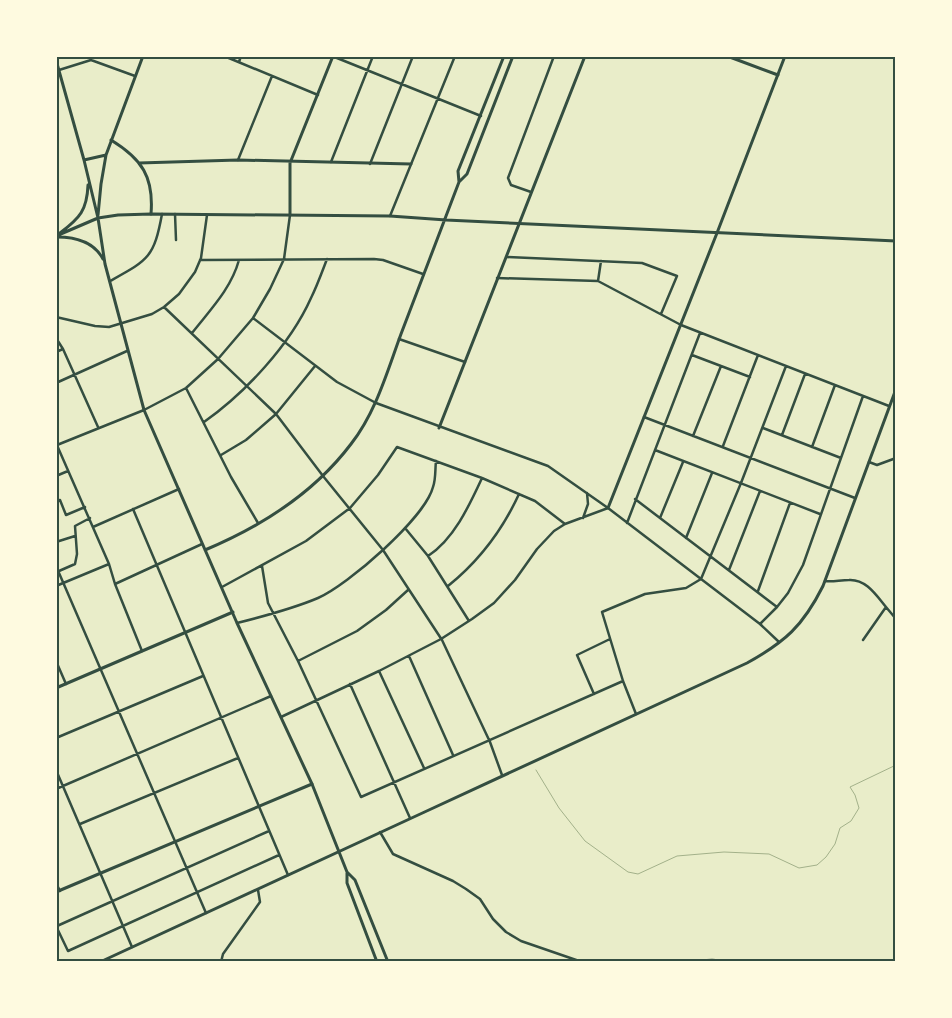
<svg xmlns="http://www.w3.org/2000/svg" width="952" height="1018" font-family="'Archivo Narrow',sans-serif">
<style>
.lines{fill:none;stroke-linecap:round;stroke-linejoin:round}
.stream{stroke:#a3b18a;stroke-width:1}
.minor{stroke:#344e41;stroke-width:2.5}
.tertiary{stroke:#344e41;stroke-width:3}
.secondary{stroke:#344e41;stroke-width:3}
.neatline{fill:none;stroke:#344e41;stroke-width:2}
</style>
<rect width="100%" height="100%" fill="#e9edc9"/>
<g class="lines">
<path class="stream" d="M536 770 559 808 585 841 628 872 638 874 677 856 724 852 769 854 799 868 817 865 826 857 835 844 840 828 851 821 859 808 855 795 850 787 896 765"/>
<path class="minor" d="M224 56 318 95
M332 56 481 116
M91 60 135 76
M239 62 241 56
M59 70 91 60 92 56
M238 160 272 76
M331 162 373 56
M370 164 413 56
M531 192 511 185 508 178 554 56
M175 214 176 240
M390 216 455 56
M507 257 642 263 677 276 661 314
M200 260 374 259 383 260 423 274
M497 278 598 281 681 325 889 406
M110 281C148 260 154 258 162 214
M598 281 601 261
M164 307 276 414 323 476 383 550 442 640 490 742 502 775
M56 317 95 326 109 327 152 314 164 307 179 294 195 272 201 258 207 215
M253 318 337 382 376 403 548 466 608 508 760 624 779 642
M192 333C210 310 231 289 239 260
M56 338 63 349 98 427
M399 339 465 362
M56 352 63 349
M692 355 750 377
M56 383 127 351
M186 388 231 477 258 523
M644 417 855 498
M204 422C245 393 290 345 311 298 317 286 322 272 327 259
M763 428 841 458
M782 435 805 374
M693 436 721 366
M56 443 109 564 115 584 142 651
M57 445 144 410 186 388 218 359 253 318 270 289 284 259 290 215
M723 446 758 355
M812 447 835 385
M655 450 820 514
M221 455 246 440 276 414 315 366
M869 462 877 465 896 458
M56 476 68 471
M635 499 777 607
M56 501 60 500 66 515 85 507
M133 509 288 875
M583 518 588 504 587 493
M660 518 683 462
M627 523 700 333
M93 527 179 489
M405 528 428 556 469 621
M686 538 712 473
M56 542 75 536
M428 556C454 539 469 506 482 478
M56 566 206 913
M262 566 268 603 298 661 361 797 623 681
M729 570 760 491
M59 571 75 564 77 554 75 526 90 518
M825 581C833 582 840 580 849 580 866 579 876 595 886 607L863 640
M115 584 202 544
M56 586 109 564
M448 586C479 561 502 531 519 494
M222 587 306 541 350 508 378 475 397 447 482 478 535 501 565 524
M758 591 790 503
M886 607 896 619
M237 623C265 616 292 609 318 598 348 585 425 518 433 487 436 479 435 469 436 461
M760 624 777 607 788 593 803 565 863 396
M409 656 453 755
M56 661 66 684
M298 661 357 631 386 610 408 590
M379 671 424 768
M350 684 410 818
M594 694 577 655 610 639
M636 714 623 681 602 612 645 594 686 588 701 579 741 483 786 366
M281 717 379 671 441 639 472 619 494 603 515 580 537 549 554 531 565 524 608 508
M56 738 203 676
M56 770 132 947
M56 789 271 696
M80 824 238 758
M380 832 393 854 453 881 466 889 480 899 493 919 506 932 521 941 582 962
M56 883 60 891
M56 926 68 951 279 855
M57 926 269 831
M221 962 223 954 260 902 258 890
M672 962 712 960 741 962"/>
<path class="tertiary" d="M727 56 778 75
M111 140C142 159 154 177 151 214
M139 163 238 160 411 164
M290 215V163L333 56
M439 428 585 56
M608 508 717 233
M56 688 233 612
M56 892 312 784"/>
<path class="secondary" d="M56 60 84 160 98 218 105 264 144 410 237 623 312 784 347 872 355 880 388 962
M84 160 106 155
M459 182 458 171 504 56
M98 215 101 184 106 155 143 56
M60 233C80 218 87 210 88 185
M717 233 785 56
M56 236 98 218 118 215 151 214 390 216 446 220 896 241
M57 237C75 237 94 242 103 259
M205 550C260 527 314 493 351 444 376 412 387 372 401 334 420 283 440 233 459 182L467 174 513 56
M347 873V883L377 962
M100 962C316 863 531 762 747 663 785 642 803 626 823 586L896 389"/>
</g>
<rect width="952" height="1018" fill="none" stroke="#fefae0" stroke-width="115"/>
<rect x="58" y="58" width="836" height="902" class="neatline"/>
</svg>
